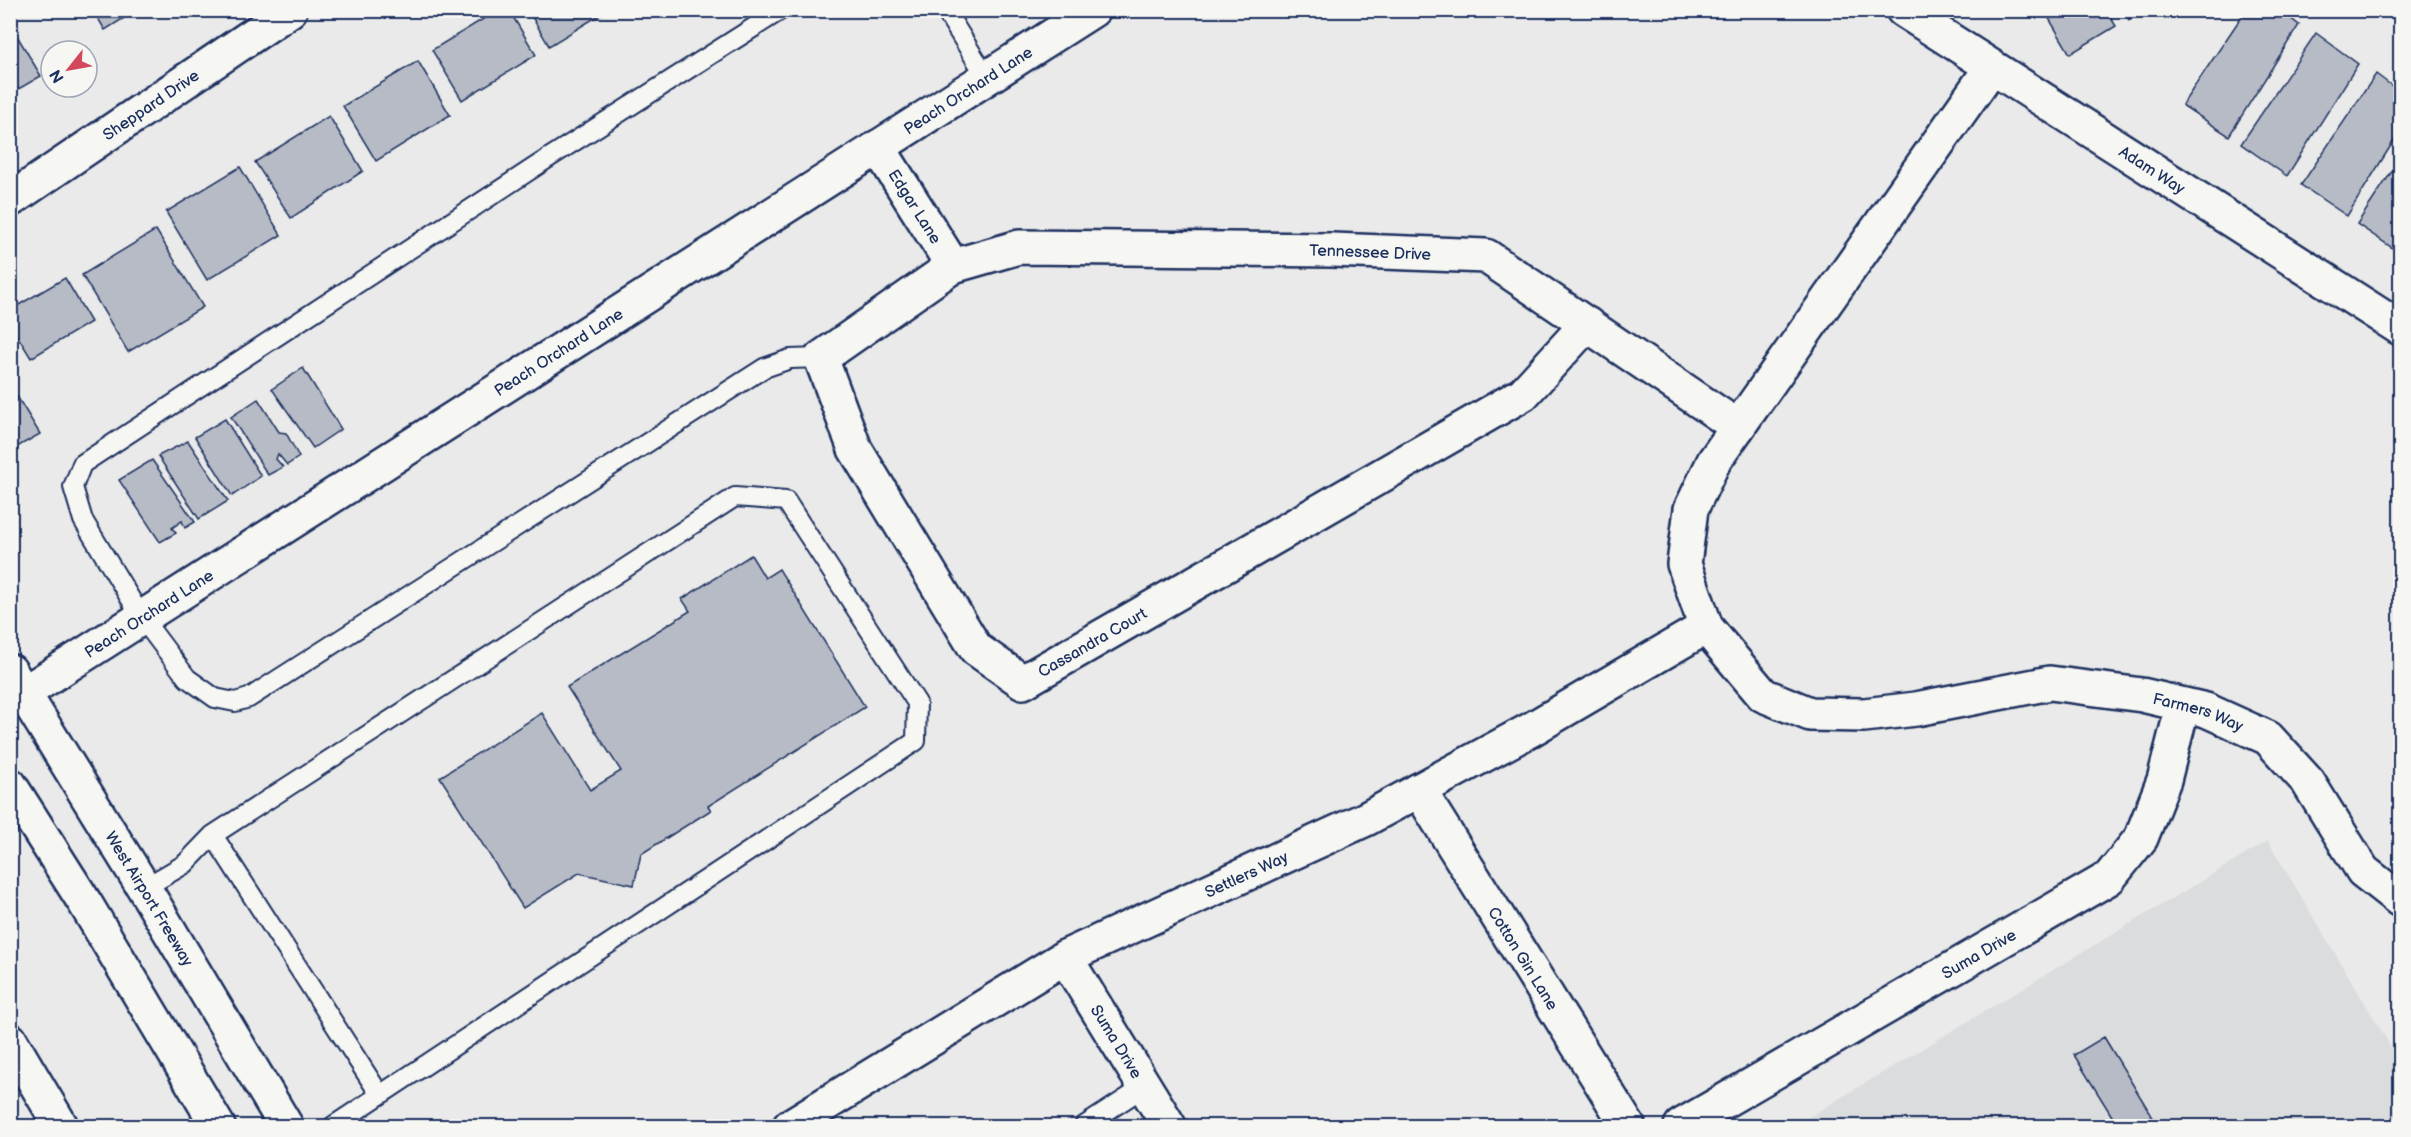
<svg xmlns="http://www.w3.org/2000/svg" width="2411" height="1137" font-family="'Balsamiq Sans',sans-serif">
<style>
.built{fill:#dadcde}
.building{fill:#b6bbc6;stroke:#1b2f5e;stroke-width:1.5}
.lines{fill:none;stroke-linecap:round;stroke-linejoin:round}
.lane-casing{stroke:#1b2f5e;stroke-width:22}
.street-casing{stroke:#1b2f5e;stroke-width:38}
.secondary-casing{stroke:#1b2f5e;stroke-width:38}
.highway-casing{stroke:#1b2f5e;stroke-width:38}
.lane{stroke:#f6f6f2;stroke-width:18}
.street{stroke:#f6f6f2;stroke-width:33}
.secondary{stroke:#f6f6f2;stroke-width:33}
.highway{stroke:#f6f6f2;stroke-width:33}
.labels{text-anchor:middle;stroke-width:6;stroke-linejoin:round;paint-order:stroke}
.street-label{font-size:16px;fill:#1b2f5e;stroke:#f6f6f2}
</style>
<rect width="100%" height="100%" fill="#e9eae9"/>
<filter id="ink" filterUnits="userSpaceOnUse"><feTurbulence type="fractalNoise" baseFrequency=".0167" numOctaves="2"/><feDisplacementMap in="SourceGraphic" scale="12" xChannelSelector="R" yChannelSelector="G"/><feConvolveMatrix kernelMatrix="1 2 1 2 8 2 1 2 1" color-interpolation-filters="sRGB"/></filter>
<g filter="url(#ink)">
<path class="built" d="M2268 841 2400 1062V1126H1794Z"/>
<path class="building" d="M93 10H137L105 30Z
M498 10H509L536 55 462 100 432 50Z
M528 10H608L549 46Z
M2044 10H2106L2116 26 2070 54Z
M2123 10H2145L2129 20Z
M2246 10H2280L2299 25 2229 136 2182 105Z
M10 24 41 76 10 94Z
M2316 33 2358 64 2287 176 2241 144Z
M418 61 450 115 376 161 343 106Z
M2376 74 2400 92V131L2347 216 2301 185Z
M329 116 363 171 291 218 255 162Z
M2400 159V253L2357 224Z
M240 167 281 235 207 280 166 212Z
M156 230 203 307 128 352 82 275Z
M65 278 91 322 31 358 10 324V310Z
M303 368 341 429 313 448 272 389Z
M10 385 40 434 10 451Z
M258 399 279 432 286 433 299 457 287 465 278 454 276 459 283 467 268 475 231 417Z
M225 419 261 476 232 496 195 437Z
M188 441 228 501 199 519 158 456Z
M152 460 195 522 185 528 182 521 172 528 176 533 160 542 119 480Z
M751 555 765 578 779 569 865 707 708 806 711 810 641 854 634 885 579 873 523 908 440 777 542 713 590 790 621 771 567 687 690 611 682 599Z
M2104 1037 2158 1126H2118L2074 1055Z"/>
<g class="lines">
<defs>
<path id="lane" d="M781 10 550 157 82 464 73 487 83 520 142 618 187 678 215 698 235 702 249 698 764 368 790 359 821 358
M945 10 987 78
M213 835 380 1095
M144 888 185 864 213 835 735 497 786 501 917 703 916 741 333 1126
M1084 1126 1144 1087"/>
<g id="street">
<path id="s1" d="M1903 10 2400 328"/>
<path id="s2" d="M1991 68 1714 461 1691 509 1684 564 1706 627 1763 695 1810 714 1864 715 1916 709 2050 683 2142 695 2206 710 2268 738 2308 782 2363 871 2400 900"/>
<path id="s3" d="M878 147 953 266"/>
<path id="s4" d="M10 200 290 10"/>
<path id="s5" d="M1587 324 1523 394 1023 682 976 649 855 449 821 358 953 266 1019 247 1332 250 1486 256 1738 427"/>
<path id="s6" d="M24 693 1093 10"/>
<path id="s7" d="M1419 790 1628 1126"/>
<path id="s8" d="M1065 957 1169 1126"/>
<path id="s9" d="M790 1126 1065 957 1366 819 1530 730 1706 627"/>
<path id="s10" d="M1681 1126 2109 878 2141 838 2164 780 2183 705"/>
</g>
<g id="secondary">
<path id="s11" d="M10 671 144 888 286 1126"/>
</g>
<path id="highway" d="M10 785 85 903 218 1126
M10 1040 61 1126"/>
</defs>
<use href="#lane" class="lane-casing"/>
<use href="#street" class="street-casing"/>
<use href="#secondary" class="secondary-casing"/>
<use href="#highway" class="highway-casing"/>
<use href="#lane" class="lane"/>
<use href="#street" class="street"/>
<use href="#secondary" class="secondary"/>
<use href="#highway" class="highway"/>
</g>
</g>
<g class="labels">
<g class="street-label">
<text dy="6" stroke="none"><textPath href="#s6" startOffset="1120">Peach Orchard Lane</textPath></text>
<text dy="6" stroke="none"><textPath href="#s4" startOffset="170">Sheppard Drive</textPath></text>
<text dy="6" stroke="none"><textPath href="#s1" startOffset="296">Adam Way</textPath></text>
<text dy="6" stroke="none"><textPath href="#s3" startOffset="70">Edgar Lane</textPath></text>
<text dy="6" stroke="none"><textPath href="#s5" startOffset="1641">Tennessee Drive</textPath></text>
<text dy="6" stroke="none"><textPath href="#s6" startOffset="634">Peach Orchard Lane</textPath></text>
<text dy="6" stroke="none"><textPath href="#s6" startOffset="148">Peach Orchard Lane</textPath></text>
<text transform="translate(1092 642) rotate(-30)" y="6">Cassandra Court</text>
<text dy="6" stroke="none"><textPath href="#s2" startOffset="1190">Farmers Way</textPath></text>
<text dy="6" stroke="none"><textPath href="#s9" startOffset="522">Settlers Way</textPath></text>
<text dy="6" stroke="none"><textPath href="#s11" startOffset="267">West Airport Freeway</textPath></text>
<text dy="6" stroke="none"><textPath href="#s10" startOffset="344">Suma Drive</textPath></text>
<text dy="6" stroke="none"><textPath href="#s7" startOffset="198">Cotton Gin Lane</textPath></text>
<text dy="6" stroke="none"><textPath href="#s8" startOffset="99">Suma Drive</textPath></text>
</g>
</g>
<rect width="2411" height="1137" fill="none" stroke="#f6f6f2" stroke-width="36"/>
<rect x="18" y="18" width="2375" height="1101" fill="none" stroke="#1b2f5e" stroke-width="2" filter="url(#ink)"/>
<g transform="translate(69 69) rotate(239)"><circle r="28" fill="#f6f6f2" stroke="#9ea6b7" stroke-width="1.5"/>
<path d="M0-4.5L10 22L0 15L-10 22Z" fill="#d1495b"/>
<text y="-9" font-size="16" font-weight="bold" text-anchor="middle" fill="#1b2f5e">N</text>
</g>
</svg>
